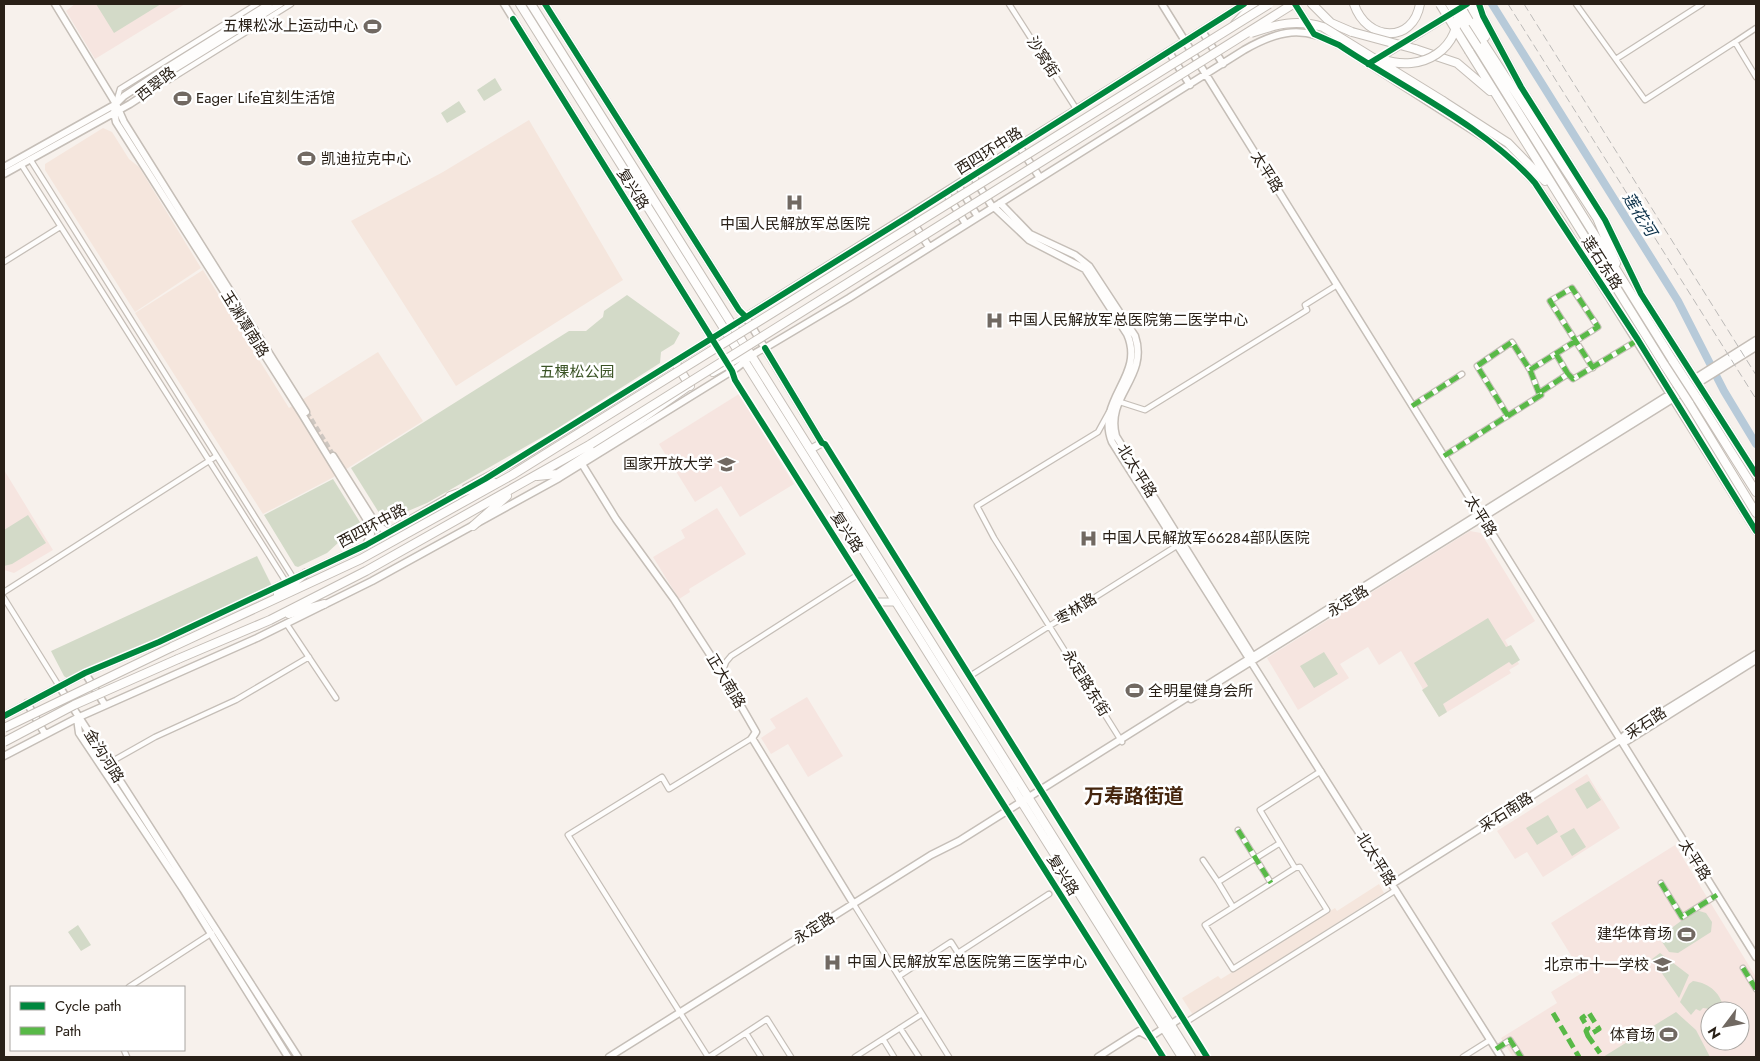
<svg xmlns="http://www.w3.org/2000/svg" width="1760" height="1061" font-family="Jost,'Noto Sans SC',sans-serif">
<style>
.commercial{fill:#f5e6dd}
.education{fill:#f6e5e0;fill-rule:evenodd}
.green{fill:#d3dac8}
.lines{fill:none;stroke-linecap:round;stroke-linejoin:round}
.river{stroke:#b7cad9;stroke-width:8}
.street-tunnel{stroke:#cec7c1;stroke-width:4.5;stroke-dasharray:4.5 2;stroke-linecap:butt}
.secondary-tunnel{stroke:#cec7c1;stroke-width:6;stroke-dasharray:6 3;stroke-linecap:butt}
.street-casing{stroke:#c5beb7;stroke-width:7}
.secondary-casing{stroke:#c5beb7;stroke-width:9}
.primary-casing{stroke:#c5beb7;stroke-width:9}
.highway-casing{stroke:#c5beb7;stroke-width:10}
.street{stroke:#fefdfc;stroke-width:4.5}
.secondary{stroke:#fefdfc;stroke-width:6}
.primary{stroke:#fefdfc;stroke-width:7}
.highway{stroke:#fefdfc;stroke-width:8}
.rail{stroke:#bcbab8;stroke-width:1;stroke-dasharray:8 4;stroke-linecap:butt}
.highway-bridge-casing{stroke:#c5beb7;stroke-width:10;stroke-linecap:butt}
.highway-bridge{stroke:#fefdfc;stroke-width:8}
.quiet{stroke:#58b947;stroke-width:5;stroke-dasharray:10 5;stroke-linecap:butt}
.cycleway-casing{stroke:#fff;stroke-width:9}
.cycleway{stroke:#00873e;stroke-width:6}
.labels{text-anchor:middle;stroke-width:5;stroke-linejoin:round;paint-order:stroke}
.poi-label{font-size:15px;fill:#292017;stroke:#fff;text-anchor:start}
.street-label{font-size:15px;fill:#292017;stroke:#fff}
.park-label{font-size:15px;fill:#3a5325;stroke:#fff}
.water-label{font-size:16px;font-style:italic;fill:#072d46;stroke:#fff}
.district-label{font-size:20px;font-weight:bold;fill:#45250d;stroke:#fff}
</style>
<rect width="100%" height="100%" fill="#f7f1ec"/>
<path class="commercial" d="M529 120 623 280 456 386 351 221 443 172Z
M103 128 112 132 129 159 139 167 201 268 135 312 45 170V164Z
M203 270 289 408 378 352 423 421 332 478 263 514 135 313Z
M1379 884 1384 893 1193 1015 1182 998 1218 976 1221 979 1335 908 1337 911Z"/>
<path class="education" d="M75 4H185L95 59 66 11Z
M739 394 794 484 740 517 721 486 695 502 659 444Z
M4 470 53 550 14 573 4 570Z
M717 508 746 554 689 589 690 592 679 599 653 557 685 538 681 530Z
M1470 531 1481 533 1535 621 1505 640 1519 664 1509 670 1511 673 1439 717 1401 651 1379 665 1368 647 1340 664 1349 678 1298 710 1267 658Z
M807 697 843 756 808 777 788 744 771 754 761 738 776 728 770 719Z
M1587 774 1620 828 1543 877 1527 852 1515 859 1497 831Z
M1675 845 1756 977V1057H1513L1501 1038 1557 1003 1551 992 1582 973 1551 923ZM1710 1011H1740V1041H1710Z"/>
<path class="green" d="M96 4H161L114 33Z
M495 78 502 90 484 101 477 90Z
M459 101 466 112 447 123 441 113Z
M627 295 680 333 674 344 661 352 660 363 558 428 427 503 389 519 381 516 351 468 569 331H586L603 317 604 311Z
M333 479 363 527 356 534 339 542 327 553 298 567 295 566 264 515Z
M28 515 46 543 12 564 4 566V530Z
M257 556 271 584V586L68 679 64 676 51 651Z
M1488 618 1506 647 1511 645 1520 660 1512 665 1509 662 1443 704 1447 712 1439 717 1422 690 1428 686 1414 663Z
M1324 652 1338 674 1314 688 1300 666Z
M1589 781 1601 800 1587 809 1575 789Z
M1548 815 1558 832 1537 845 1526 828Z
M1574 828 1586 847 1572 856 1560 836Z
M1696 910 1706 913 1712 922 1711 932 1678 953 1669 952 1662 942V935Z
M78 925 91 945 81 951 68 932Z
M1660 953 1689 975 1679 998 1652 959Z
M1693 981C1710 983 1722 994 1724 1011L1703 1008 1700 1011 1696 1009 1691 1015 1680 1002 1689 984Z
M1676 1012 1696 1030 1710 1057H1603Z"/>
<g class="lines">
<path class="river" d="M1492 4 1678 301 1724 391 1756 444"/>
<path class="street-tunnel" d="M1755 1057H1756"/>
<path class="secondary-tunnel" d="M306 412 333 456"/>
<defs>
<path id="street" d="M1009 4 1077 110
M1576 4 1645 100 1735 42
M1756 28 1735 42 1756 77
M1616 59 1702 4
M162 80H169L291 4
M116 103 120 89 257 4
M30 159 294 579
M21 164 286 582
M4 262 60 227
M1556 354 1568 374
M1530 370 1598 327 1572 288 1550 301 1593 368
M1117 401 1145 410 1307 310 1305 305 1337 285
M1412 406 1462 374
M1109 412 1098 432 977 506 994 538 1122 742
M1508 416 1477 366 1512 342 1530 370 1539 393
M1444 456 1541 395 1539 393 1568 374 1573 379 1638 340
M4 592 215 457
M4 598 59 686
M286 623 336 698
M722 673 726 662 731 656 859 574
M970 676 1178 545
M109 763 155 737 236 700 309 657
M1238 830 1271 883
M1203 860 1218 882
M1295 868 1300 867 1327 910 1233 969 1205 925 1295 868 1260 810 1321 771
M1661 883 1682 917 1717 895
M853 903 949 1057
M1233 907 1218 882 1280 843
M1743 968 1756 989
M899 976 951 942 958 953 1049 894
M129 987 212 933
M1186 1022 1396 890
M900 1028 919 1057
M746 1033 761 1057
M883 1039 894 1057
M1496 1049 1510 1040 1521 1057
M124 1050 127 1057
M708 1057 568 835 662 777 669 789 752 738
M709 1057 767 1019 791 1057
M855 1057 922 1014
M1463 1057 1490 1040"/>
<path id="secondary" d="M55 4 116 104 124 122 306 412
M504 4 712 339
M545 4 739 310 746 317 822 443
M1162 4 1756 957
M1295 4 1309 26
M1479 4 1483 16 1521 87 1605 220 1641 294 1756 474
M1202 31 1223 64
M1169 52 1190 85
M1376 60 1467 4
M116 104 114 112 116 122 302 414 370 525 371 534 366 545
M1019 146 1040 178
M4 167 116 104 124 96 168 67 269 4
M4 174 130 104 150 91 173 70 280 4
M973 176 993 208
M958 185 978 217
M946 193 966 224
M1000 203 1030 234 1075 255 1089 266 1135 336C1149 377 1105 396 1116 436L1252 655V659
M994 207 1029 240 1085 269 1127 334C1146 376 1095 399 1112 442L1501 1057
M909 216 929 247
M333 456 376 524 389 533
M582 464 616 519 674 599 722 673 756 732 752 738 853 903
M466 488 516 461 633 388 1244 4
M85 673 105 705
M59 686 298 1057
M1191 699 1756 347
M27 703 45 734
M4 716 85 673 159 642 366 545 453 495
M77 718 79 733 183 889 288 1057
M1620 740 1627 741 1756 660
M4 756 77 718 257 638 372 581 559 478 732 371C745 363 751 353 765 348L849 298 1244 50C1279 30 1303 25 1339 45L1505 151 1535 183 1561 221 1756 531
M1392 884 1620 740 1625 735 1756 654
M1170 1025 1182 1017
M609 1057 931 855 959 841 1756 340
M1098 1057 1139 1031 1150 1037 1164 1028"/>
<path id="primary" d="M811 449 822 443
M877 602H895"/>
<path id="highway" d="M520 4 1182 1057
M531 4 1191 1057
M1312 4 1331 23 1352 32
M1354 4C1367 42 1413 44 1420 4
M1470 4 1485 37
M1469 21 1597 218 1616 263
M1235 24 1254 4
M1477 46 1673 361
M1415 49 1457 63 1490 91
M1469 51 1665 366
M1443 101 1508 143 1545 181
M675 362 690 386
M713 372 745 354
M1697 398 1756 492
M1689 403 1756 513
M537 476 558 474 610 441 690 385
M450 496 493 482
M473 526 507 496
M278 594 306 573
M289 614 324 604
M172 647 361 559 512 475 584 430
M178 659 270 620 366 571 591 444"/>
</defs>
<use href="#street" class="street-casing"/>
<use href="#secondary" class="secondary-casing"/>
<use href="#primary" class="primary-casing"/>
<use href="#highway" class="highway-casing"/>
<use href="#street" class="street"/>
<use href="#secondary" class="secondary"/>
<use href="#primary" class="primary"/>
<use href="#highway" class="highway"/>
<path class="rail" d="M1508 4 1756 399
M1524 4 1756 375"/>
<defs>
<path id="highway-bridge" d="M1440 4 1469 51
M1450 4 1477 46
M1459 4 1469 21
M1352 32 1415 49
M1251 33C1277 24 1296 19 1323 27L1443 101
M1382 59C1421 74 1464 49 1457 4
M1673 361 1697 398
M1665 366 1689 403
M584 430 1269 4
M591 444 1293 4
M4 728 172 647
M4 742 74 705 178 659"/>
</defs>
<use href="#highway-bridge" class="highway-bridge-casing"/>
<use href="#highway-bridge" class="highway-bridge"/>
<path class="quiet" d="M1556 354 1568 374
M1530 370 1598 327 1572 288 1550 301 1593 368
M1412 406 1462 374
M1508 416 1477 366 1512 342 1530 370 1539 393
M1444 456 1541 395 1539 393 1568 374 1573 379 1638 340
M1238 830 1271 883
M1661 883 1682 917 1717 895
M1743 968 1756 989
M1553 1013 1579 1057
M1588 1036 1586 1031 1588 1028 1582 1018 1589 1013 1599 1029 1588 1036 1600 1053
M1496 1049 1510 1040 1521 1057
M1755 1057H1756"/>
<defs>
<path id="cycleway" d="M545 4 739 310 746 317
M1295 4 1314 34 1339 45C1403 88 1485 126 1535 183L1638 340 1756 531
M1479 4 1483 16 1521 87 1605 220 1641 294 1756 474
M513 19 732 371 735 380 1163 1057
M1368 64 1467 4
M765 348 822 443 825 444 1207 1057
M4 716 85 673 159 642 366 545 485 479 909 216 1244 4"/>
</defs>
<use href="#cycleway" class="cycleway-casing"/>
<use href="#cycleway" class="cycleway"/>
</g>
<defs>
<symbol id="stadium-bare" viewBox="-9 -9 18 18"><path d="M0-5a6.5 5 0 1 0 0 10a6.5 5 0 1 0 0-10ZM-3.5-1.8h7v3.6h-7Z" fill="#716962" stroke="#fff" stroke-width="2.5" paint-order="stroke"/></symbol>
<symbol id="hospital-bare" viewBox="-9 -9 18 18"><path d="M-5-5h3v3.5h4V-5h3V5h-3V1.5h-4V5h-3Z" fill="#716962" stroke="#fff" stroke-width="2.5" paint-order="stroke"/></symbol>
<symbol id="university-bare" viewBox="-9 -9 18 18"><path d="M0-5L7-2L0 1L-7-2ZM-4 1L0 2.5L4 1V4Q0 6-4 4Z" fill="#716962" stroke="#fff" stroke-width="2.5" paint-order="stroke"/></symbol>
<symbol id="school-bare" viewBox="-9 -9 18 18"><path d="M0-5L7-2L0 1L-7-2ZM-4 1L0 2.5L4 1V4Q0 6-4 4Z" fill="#716962" stroke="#fff" stroke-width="2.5" paint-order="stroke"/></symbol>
</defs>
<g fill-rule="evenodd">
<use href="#stadium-bare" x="360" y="14" width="25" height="25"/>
<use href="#stadium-bare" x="170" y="86" width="25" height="25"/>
<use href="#stadium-bare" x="294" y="146" width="25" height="25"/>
<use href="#hospital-bare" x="782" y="190" width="25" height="25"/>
<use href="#hospital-bare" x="982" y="308" width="25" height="25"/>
<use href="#university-bare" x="714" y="452" width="25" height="25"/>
<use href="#hospital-bare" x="1076" y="526" width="25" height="25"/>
<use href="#stadium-bare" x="1122" y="678" width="25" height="25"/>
<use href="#stadium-bare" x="1674" y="922" width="25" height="25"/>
<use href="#hospital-bare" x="820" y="950" width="25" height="25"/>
<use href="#school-bare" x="1650" y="952" width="25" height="25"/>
<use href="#stadium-bare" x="1656" y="1022" width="25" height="25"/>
</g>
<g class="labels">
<g class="poi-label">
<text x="358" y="31" text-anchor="end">五棵松冰上运动中心</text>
<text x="196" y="103">Eager Life宜刻生活馆</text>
<text x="321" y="164">凯迪拉克中心</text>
<text x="795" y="229" text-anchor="middle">中国人民解放军总医院</text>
<text x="1008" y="325">中国人民解放军总医院第二医学中心</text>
<text x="713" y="469" text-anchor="end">国家开放大学</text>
<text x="1102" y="543">中国人民解放军66284部队医院</text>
<text x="1148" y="696">全明星健身会所</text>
<text x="1672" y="939" text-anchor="end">建华体育场</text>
<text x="847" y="967">中国人民解放军总医院第三医学中心</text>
<text x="1649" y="970" text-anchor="end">北京市十一学校</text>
<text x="1655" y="1040" text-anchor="end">体育场</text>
</g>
<g class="street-label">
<text transform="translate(1043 57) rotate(57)" y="5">沙窝街</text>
<text transform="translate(156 84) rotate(-38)" y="5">西翠路</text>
<text transform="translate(989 151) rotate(-32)" y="5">西四环中路</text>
<text transform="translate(1267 172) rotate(58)" y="5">太平路</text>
<text transform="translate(633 189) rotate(58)" y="5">复兴路</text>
<text transform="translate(1602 263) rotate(57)" y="5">莲石东路</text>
<text transform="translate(245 324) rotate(58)" y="5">玉渊潭南路</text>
<text transform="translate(1137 471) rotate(58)" y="5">北太平路</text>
<text transform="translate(1481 516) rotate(58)" y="5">太平路</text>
<text transform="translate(372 526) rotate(-28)" y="5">西四环中路</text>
<text transform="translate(847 532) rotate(57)" y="5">复兴路</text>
<text transform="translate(1348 601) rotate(-32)" y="5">永定路</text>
<text transform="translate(1076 609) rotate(-32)" y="5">枣林路</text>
<text transform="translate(726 681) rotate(59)" y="5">正大南路</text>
<text transform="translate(1086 683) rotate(58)" y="5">永定路东街</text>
<text transform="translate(1646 723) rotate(-33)" y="5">采石路</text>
<text transform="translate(104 756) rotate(58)" y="5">金沟河路</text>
<text transform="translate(1506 812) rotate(-32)" y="5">采石南路</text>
<text transform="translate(1376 859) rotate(58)" y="5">北太平路</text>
<text transform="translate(1695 860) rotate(58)" y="5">太平路</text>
<text transform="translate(1063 875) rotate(58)" y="5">复兴路</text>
<text transform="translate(814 928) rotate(-32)" y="5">永定路</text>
</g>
<g class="park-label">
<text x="577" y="377">五棵松公园</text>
</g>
<g class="water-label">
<text transform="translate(1640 214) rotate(58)" y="6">莲花河</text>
</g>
<g class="district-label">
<text x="1134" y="803">万寿路街道</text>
</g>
</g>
<rect width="1760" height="1061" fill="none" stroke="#292017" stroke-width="10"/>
<rect x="10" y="986" width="175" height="65" fill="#ffffff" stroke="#a9a6a2"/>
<rect x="20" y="1002" width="25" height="8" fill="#00873e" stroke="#a9a6a2"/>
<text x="55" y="1011" font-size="15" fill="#292017">Cycle path</text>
<rect x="20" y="1027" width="25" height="8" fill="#58b947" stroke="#a9a6a2"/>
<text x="55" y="1036" font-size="15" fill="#292017">Path</text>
<g transform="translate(1725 1026) rotate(238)"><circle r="24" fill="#ffffff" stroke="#a9a6a2"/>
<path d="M0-4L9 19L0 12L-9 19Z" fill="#716962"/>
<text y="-8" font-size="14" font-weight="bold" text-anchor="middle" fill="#292017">N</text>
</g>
</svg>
